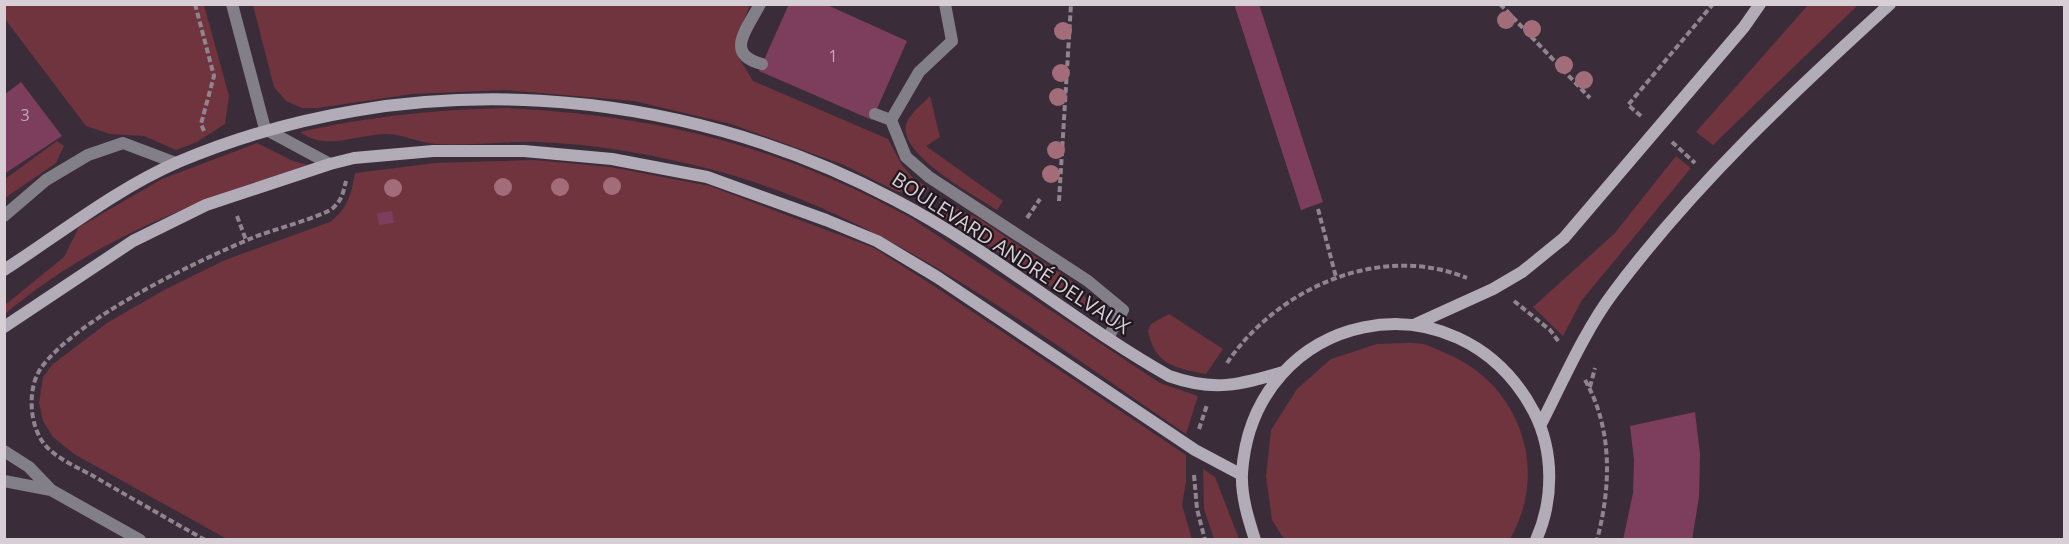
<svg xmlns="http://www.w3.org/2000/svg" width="2069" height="544" font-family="'Open Sans',sans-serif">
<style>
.green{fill:#6f343e}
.building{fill:#7d3d5d}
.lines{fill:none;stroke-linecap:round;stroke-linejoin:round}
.path{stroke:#90858f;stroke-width:4;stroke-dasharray:6 3;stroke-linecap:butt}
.lane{stroke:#837f88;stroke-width:12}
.street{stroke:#837f88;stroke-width:12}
.secondary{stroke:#b2abb8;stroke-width:12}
.tree{fill:#a26d79}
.labels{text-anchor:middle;stroke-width:4.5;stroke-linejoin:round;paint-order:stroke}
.number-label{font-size:16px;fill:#c0aab8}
.street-label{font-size:20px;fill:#d7ced6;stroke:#1e171d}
</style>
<rect width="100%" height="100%" fill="#3b2c39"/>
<path class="green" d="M5 4 204 5 229 96 225 124 197 142 176 150 144 136 110 134 86 126 5 19Z
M253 5H750L736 39 739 58 753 81 888 139 902 165 914 179 929 188 925 194 898 192 844 165 731 124 634 101 504 90 412 94 318 108H302L286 101 274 87Z
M1808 5H1858L1713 145 1696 132Z
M930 96 940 137 926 146 1003 201 997 210C976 196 890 151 908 120 913 111 923 103 930 96Z
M505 108C657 115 778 145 911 218L1160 383 1198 396 1186 434C1035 332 889 216 710 169 655 155 596 144 538 142 504 141 470 146 436 144 418 143 402 133 385 134 355 135 327 151 300 132 372 116 432 110 505 108Z
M57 141 64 146 56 163 5 198V179Z
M257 143 293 161 308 165C200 199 92 240 5 314V305L64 257 79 227 162 179Z
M1676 156 1691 168 1582 300 1563 336 1533 307 1614 234Z
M534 160 610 167 710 186 874 248 934 286 1186 455V482L1182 505 1192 539H227L74 454 53 437 43 421 39 403 43 377 53 364 107 323 164 290 225 260 330 222C348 208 351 195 355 173L435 163Z
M942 207 958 209 978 218 1073 282 1089 302 1086 310 933 210Z
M1169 314 1223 349 1206 374C1175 368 1155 365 1148 331L1151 324Z
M1377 344C1392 344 1409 342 1423 344 1430 346 1438 350 1445 353 1520 383 1550 470 1510 539H1284L1272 520 1266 476 1271 430 1297 389 1331 359Z
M1203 469 1215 477 1239 539H1214L1204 509Z"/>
<path class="building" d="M789 4H825L907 41 872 120 759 71Z
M1234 4H1259L1323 202 1301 210Z
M21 82 62 136 4 174V95Z
M392 211 394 223 379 225 377 213Z
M1695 412 1700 454 1699 497 1692 540H1623L1633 493 1634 460 1630 426Z"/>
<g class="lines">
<path class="path" d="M195 4 214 76 201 124 204 131
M1500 4 1590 98
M1641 116 1628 105 1713 4
M1672 142 1695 163
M1059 201 1071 4
M1318 209 1336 277
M237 216 246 240
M1027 218 1040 199
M1514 301 1550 330 1559 342
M1227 363C1277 289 1379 242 1467 278
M1585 380C1613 429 1611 487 1597 540
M1590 387 1595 368
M1199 429 1207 405
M1194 475 1197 509 1205 540
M205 540C168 519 131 498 95 477 79 468 57 459 45 445 29 426 27 388 41 368 77 318 195 262 252 238 268 231 322 217 333 208 342 200 343 193 346 181"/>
<path class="lane" d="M760 4C748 28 723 54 762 64
M945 4 952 41 919 72 891 120 906 157 929 177 1088 281 1123 310 1108 338
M875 114 891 120"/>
<path class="street" d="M232 4 265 129 330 164
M4 216 46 180 88 155 123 143 176 163
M4 451 29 467 51 490 140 540
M4 481 51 490"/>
<path class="secondary" d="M4 270C61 233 116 189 178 162 408 65 675 83 895 200 991 250 1075 323 1169 376 1214 392 1239 385 1283 372
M1416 324 1493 289 1522 272 1564 238 1744 27 1760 4
M4 327 133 241 206 205 330 164 354 158 433 151H524L612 159 707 177 826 220 877 241 937 277 1195 450 1242 475
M1541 424C1562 383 1585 330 1613 293 1693 186 1791 94 1890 4
M1255 540C1248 518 1241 496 1242 473 1253 310 1458 268 1534 412 1554 451 1554 500 1536 540"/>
</g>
<g class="tree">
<circle cx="1506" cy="20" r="9"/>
<circle cx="1532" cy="29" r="9"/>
<circle cx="1063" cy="31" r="9"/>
<circle cx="1564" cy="65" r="9"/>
<circle cx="1061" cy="73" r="9"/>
<circle cx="1584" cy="80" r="9"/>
<circle cx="1058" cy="97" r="9"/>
<circle cx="1056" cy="150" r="9"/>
<circle cx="1051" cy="174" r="9"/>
<circle cx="612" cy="186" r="9"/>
<circle cx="503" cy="187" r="9"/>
<circle cx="560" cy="187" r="9"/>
<circle cx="393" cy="188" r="9"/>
</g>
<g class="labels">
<g class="number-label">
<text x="833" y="62">1</text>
<text x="25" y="121">3</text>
</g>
<g class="street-label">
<text transform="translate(1011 253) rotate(33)" y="7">BOULEVARD ANDRÉ DELVAUX</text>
</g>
</g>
<rect width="2069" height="544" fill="none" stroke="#d7ced6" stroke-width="12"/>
</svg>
